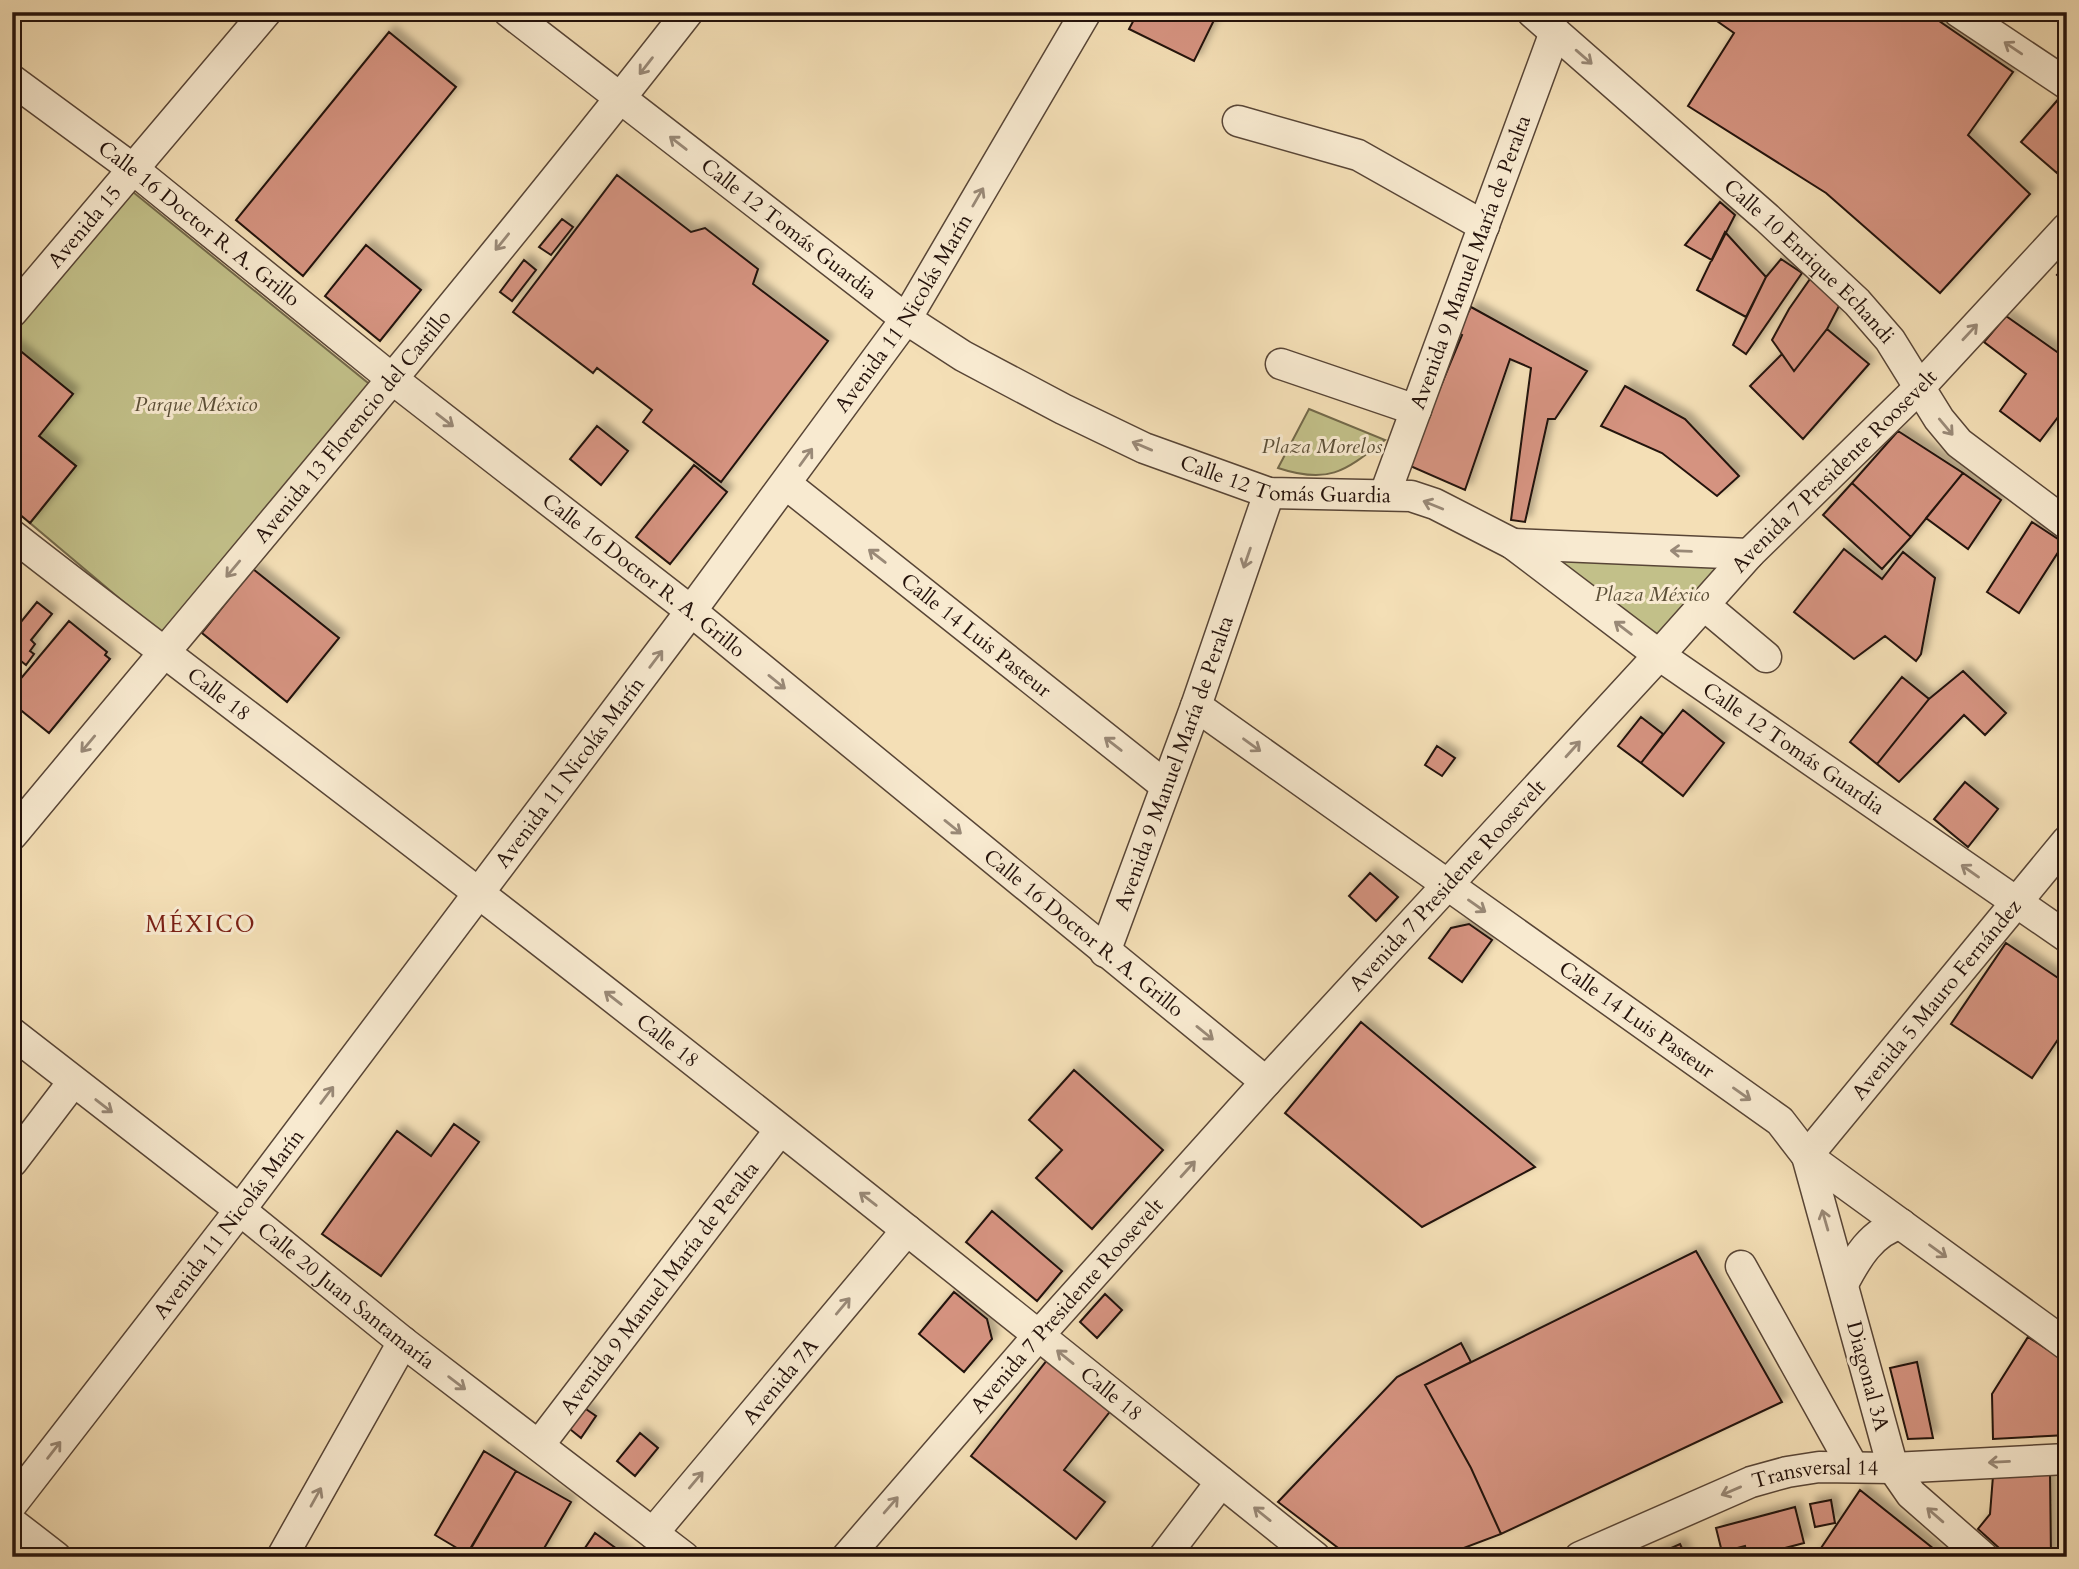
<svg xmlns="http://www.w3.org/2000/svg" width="2079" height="1569" font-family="Cardo,serif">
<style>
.green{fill:#c2c089;stroke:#73694a;stroke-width:2}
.building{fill:#d59380;stroke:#24120b;stroke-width:2;filter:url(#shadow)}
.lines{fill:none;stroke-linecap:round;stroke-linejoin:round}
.minor-casing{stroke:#584536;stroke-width:33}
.minor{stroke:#f8ead0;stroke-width:30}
.oneway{stroke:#998977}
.labels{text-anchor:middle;stroke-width:6;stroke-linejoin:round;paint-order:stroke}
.street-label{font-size:21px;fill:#24120b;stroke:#f8ead0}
.park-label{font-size:21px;font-style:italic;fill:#5b4f37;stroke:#f8ead0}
.neighbourhood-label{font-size:23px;letter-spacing:2px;fill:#7a1f14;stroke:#f8ead0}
</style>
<defs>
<filter id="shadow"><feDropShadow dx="6" dy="-6" stdDeviation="3.5" flood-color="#0004"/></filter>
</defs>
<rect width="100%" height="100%" fill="#f4dfb6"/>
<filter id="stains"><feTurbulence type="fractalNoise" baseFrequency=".00286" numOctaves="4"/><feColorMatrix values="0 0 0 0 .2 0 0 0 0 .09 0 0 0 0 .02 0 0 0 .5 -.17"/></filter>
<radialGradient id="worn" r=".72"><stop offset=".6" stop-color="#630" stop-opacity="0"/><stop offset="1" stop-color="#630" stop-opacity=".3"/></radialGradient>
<path class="green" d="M133 192 373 387 164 636 30 523 76 466 39 436 12 344V334Z
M1309 409 1385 440C1345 471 1329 485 1278 468Z
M1513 544 1749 554 1659 655Z"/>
<path class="building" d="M1138 12H1218L1194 61 1129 29Z
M1704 12H1926L2013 72 1968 135 2030 194 1940 293 1826 193 1688 106 1734 33Z
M389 32 456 87 303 276 236 220Z
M2062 95 2067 99V161L2057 173 2021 142Z
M617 175 691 232 705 228 758 269 753 284 828 341 721 482 643 422 652 410 597 368 593 373 513 312Z
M1720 202 1735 215 1712 260 1685 245Z
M562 219 573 227 551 255 539 247Z
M1725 232 1766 277 1746 317 1697 290Z
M366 245 421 290 380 341 325 296Z
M1781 259 1802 273 1746 354 1733 345 1766 277Z
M524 260 536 270 512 301 500 292Z
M2067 264V283L2057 275Z
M1810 279 1840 304 1827 329 1794 371 1772 340 1789 309Z
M1471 307 1587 371 1555 419H1548L1525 522 1511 520 1531 368 1510 359 1465 490 1408 465 1462 335 1457 333Z
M2006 316 2067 359V405L2040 441 2000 411 2026 374 1984 342Z
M1827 329 1869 364 1803 439 1750 386 1782 354 1794 371Z
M12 344 73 394 39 436 76 466 30 523 12 508Z
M1625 386 1685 419 1739 476 1717 496 1662 453 1601 426Z
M597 426 628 451 601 485 570 459Z
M1898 431 1963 473 1911 537 1852 483Z
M694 465 727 492 670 564 636 537Z
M1963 473 2001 500 1968 549 1926 518Z
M1852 483 1911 537 1882 569 1823 515Z
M2032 522 2064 543 2019 613 1987 592Z
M1844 549 1882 579 1903 552 1935 578 1921 654 1916 661 1885 636 1854 659 1794 612Z
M253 569 339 638 287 702 202 633Z
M37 602 52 614 31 640 35 644 30 651 34 654 26 665 16 657 12 661V633Z
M69 621 107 652 105 655 110 659 49 733 12 703V689Z
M1963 671 2006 713 1985 735 1964 715 1899 782 1877 764 1929 699Z
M1902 677 1929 699 1877 764 1850 742Z
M1683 710 1724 743 1683 796 1641 763Z
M1641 717 1663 734 1641 763 1618 746Z
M1437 746 1455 758 1442 776 1425 765Z
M1965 782 1998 809 1968 847 1934 819Z
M1370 873 1398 897 1376 921 1349 896Z
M1469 924 1492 940 1462 982 1429 958 1451 928Z
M2006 943 2067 984V1026L2032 1078 1951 1024Z
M1361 1022 1535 1167 1422 1227 1285 1113Z
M1074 1070 1163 1150 1092 1229 1036 1178 1062 1150 1029 1120Z
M454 1124 479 1142 381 1276 322 1234 397 1131 431 1156Z
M992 1211 1062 1271 1037 1301 966 1242Z
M1696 1251 1782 1402 1501 1534 1471 1468 1425 1385Z
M954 1292 987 1319 992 1339 964 1372 919 1334Z
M1105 1294 1122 1310 1097 1338 1080 1322Z
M2028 1337 2067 1362V1435L1993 1439 1992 1394Z
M1461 1343 1471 1362 1425 1385 1471 1468 1501 1534 1440 1557H1350L1278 1502 1397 1377Z
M1048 1359 1112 1409 1064 1470 1105 1502 1076 1539 971 1456Z
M1917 1362 1933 1438 1908 1439 1890 1368Z
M580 1405 596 1416 581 1438 571 1430 568 1422Z
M640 1433 658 1448 635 1476 617 1461Z
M484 1451 516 1471 467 1554 435 1535Z
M516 1471 571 1502 539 1557H466Z
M2050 1473 2051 1557H2009L1978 1529 1990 1514 1993 1476Z
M1860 1490 1944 1557H1815Z
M1831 1500 1835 1523 1815 1527 1810 1504Z
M1795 1507 1804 1543 1751 1557H1747L1745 1546 1722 1552 1716 1528Z
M595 1533 628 1557H579Z
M1680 1544 1686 1557H1651Z"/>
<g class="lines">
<defs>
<g id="minor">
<path id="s1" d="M509 12 906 319 963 356 1063 409 1144 448 1269 493 1411 496 1435 504 1513 544 1659 655 2067 937"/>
<path id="s2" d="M1532 12 1767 218 1857 302 1890 340 1939 419 1959 443 2067 524"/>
<path d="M1959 12 2067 84"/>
<path id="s3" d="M12 80 133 169 391 378 691 611 1266 1082"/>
<path d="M1238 121 1358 155 1484 226"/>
<path id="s4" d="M12 312 266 12"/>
<path d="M1281 364 1416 410"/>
<path id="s5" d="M786 484 1166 786"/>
<path id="s6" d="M1385 494 1555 32"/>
<path id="s7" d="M12 535C167 656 326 774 481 895 762 1112 1038 1335 1315 1557"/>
<path d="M1513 544 1749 554"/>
<path d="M1704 605 1766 657"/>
<path id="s8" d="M1196 706 1780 1121 1807 1156 2067 1345"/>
<path id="s9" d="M12 835C239 562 469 292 688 12"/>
<path id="s10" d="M1105 952 1196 706 1269 493"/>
<path id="s11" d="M12 1033 240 1210 403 1342 684 1557"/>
<path d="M12 1162 73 1082"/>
<path d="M1741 1266 1853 1467"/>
<path d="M1843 1284C1856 1259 1872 1231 1901 1224"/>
<path id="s12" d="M539 1445 780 1130"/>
<path id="s13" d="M12 1504 240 1210 691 611 906 319 1086 12"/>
<path d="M12 1523 56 1557"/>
<path id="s14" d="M653 1533 907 1230"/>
<path d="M282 1557 403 1342"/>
<path id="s15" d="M847 1557 1038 1336 1266 1082 1659 655 1749 554 1919 388 2067 228"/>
<path d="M1164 1557 1221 1482"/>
<path id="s16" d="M1580 1557 1751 1482 1787 1472 1819 1467 1893 1468 2067 1459"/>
<path id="s17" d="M1983 1557 1911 1494 1893 1468 1807 1156 2067 841"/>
</g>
</defs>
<use href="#minor" class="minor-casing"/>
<use href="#minor" class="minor"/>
</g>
<defs><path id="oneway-shaft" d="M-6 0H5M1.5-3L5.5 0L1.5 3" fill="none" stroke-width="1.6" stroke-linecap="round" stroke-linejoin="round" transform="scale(1.75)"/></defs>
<g class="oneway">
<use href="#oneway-shaft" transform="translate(2013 48) rotate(-146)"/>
<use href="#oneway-shaft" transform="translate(1584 57) rotate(41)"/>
<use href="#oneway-shaft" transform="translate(646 66) rotate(128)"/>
<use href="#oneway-shaft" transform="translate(678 143) rotate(-142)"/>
<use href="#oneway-shaft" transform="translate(978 197) rotate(-60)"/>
<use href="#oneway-shaft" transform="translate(502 242) rotate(129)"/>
<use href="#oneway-shaft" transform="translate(1970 332) rotate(-47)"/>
<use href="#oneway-shaft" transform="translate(445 420) rotate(38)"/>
<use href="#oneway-shaft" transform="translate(1946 427) rotate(50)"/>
<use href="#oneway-shaft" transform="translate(1142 446) rotate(-157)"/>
<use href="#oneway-shaft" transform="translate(806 457) rotate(-54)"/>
<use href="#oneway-shaft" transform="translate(1433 505) rotate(-158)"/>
<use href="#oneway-shaft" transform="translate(1681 551) rotate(-178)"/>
<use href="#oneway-shaft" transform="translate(877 556) rotate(-142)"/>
<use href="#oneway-shaft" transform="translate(1247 558) rotate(109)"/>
<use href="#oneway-shaft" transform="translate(233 569) rotate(130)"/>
<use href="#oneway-shaft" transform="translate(1623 628) rotate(-143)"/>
<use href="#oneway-shaft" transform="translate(656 659) rotate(-53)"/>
<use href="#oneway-shaft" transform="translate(777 682) rotate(39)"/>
<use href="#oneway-shaft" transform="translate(88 744) rotate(130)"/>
<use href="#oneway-shaft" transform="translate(1113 744) rotate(-142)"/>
<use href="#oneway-shaft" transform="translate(1252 745) rotate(36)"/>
<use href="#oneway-shaft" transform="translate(1573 749) rotate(-48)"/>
<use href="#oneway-shaft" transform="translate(953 827) rotate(39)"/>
<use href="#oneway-shaft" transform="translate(1970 871) rotate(-145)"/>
<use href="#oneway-shaft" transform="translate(1477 906) rotate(35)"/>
<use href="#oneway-shaft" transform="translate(613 998) rotate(-142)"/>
<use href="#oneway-shaft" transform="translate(1205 1033) rotate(39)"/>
<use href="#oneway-shaft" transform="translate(1742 1094) rotate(35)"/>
<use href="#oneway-shaft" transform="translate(327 1095) rotate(-53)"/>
<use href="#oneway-shaft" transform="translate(104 1106) rotate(38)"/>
<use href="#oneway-shaft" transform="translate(1188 1169) rotate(-48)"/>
<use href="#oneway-shaft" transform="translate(868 1199) rotate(-142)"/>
<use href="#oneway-shaft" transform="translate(1825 1220) rotate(-106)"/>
<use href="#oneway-shaft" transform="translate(1938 1251) rotate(36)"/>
<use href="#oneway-shaft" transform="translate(843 1306) rotate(-50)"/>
<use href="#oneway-shaft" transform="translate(1065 1357) rotate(-141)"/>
<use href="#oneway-shaft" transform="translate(457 1383) rotate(37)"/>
<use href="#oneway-shaft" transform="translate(54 1450) rotate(-52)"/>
<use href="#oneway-shaft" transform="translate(1999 1462) rotate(177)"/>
<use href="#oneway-shaft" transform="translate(696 1480) rotate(-50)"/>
<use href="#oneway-shaft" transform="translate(1731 1491) rotate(157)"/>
<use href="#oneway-shaft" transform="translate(316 1497) rotate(-61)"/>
<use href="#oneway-shaft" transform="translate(891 1505) rotate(-49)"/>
<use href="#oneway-shaft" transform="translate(1262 1514) rotate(-141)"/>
<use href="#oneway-shaft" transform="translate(1935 1515) rotate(-139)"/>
</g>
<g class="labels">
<g class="street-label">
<text dy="7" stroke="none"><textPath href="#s3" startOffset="236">Calle 16 Doctor R. A. Grillo</textPath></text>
<text dy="7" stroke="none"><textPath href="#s4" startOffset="112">Avenida 15</textPath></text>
<text dy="7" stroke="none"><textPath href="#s1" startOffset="354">Calle 12 Tomás Guardia</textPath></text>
<text dy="7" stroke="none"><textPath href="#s6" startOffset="247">Avenida 9 Manuel María de Peralta</textPath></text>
<text dy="7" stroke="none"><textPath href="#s2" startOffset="373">Calle 10 Enrique Echandi</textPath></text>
<text dy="7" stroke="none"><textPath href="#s13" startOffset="1488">Avenida 11 Nicolás Marín</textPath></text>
<text dy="7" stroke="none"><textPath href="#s9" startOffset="532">Avenida 13 Florencio del Castillo</textPath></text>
<text dy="7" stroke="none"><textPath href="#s15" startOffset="1468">Avenida 7 Presidente Roosevelt</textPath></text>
<text dy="7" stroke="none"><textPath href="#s1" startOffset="920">Calle 12 Tomás Guardia</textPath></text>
<text dy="7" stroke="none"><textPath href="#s3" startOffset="803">Calle 16 Doctor R. A. Grillo</textPath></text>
<text dy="7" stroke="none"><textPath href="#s5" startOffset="243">Calle 14 Luis Pasteur</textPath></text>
<text dy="7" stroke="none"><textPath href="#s7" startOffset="261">Calle 18</textPath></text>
<text dy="7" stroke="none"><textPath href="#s1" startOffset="1508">Calle 12 Tomás Guardia</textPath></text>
<text dy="7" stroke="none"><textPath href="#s10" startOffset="201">Avenida 9 Manuel María de Peralta</textPath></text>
<text dy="7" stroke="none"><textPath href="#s13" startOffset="920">Avenida 11 Nicolás Marín</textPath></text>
<text dy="7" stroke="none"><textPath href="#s15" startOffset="901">Avenida 7 Presidente Roosevelt</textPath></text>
<text dy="7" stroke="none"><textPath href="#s3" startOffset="1370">Calle 16 Doctor R. A. Grillo</textPath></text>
<text dy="7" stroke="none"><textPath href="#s17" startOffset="654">Avenida 5 Mauro Fernández</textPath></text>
<text dy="7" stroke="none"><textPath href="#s8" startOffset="541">Calle 14 Luis Pasteur</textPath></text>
<text dy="7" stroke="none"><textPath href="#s7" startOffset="828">Calle 18</textPath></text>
<text dy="7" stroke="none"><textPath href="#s13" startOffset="354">Avenida 11 Nicolás Marín</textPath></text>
<text dy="7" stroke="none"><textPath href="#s12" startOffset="198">Avenida 9 Manuel María de Peralta</textPath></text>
<text dy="7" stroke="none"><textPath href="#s11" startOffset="425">Calle 20 Juan Santamaría</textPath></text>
<text dy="7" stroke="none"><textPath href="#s15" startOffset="334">Avenida 7 Presidente Roosevelt</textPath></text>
<text transform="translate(1868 1376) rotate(75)" y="7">Diagonal 3A</text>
<text dy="7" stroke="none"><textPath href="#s14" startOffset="198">Avenida 7A</textPath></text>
<text dy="7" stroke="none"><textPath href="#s7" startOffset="1395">Calle 18</textPath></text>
<text dy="7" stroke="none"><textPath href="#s16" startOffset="252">Transversal 14</textPath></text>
</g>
<g class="park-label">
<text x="196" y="411">Parque México</text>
<text x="1322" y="453">Plaza Morelos</text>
<text x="1652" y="601">Plaza México</text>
</g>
<g class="neighbourhood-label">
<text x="201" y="932">MÉXICO</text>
</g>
</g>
<rect width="2079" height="1569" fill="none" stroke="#f4dfb6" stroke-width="42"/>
<rect x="14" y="14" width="2051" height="1541" fill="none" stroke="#24120b" stroke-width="3.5"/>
<rect x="21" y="21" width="2037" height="1527" fill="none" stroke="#24120b" stroke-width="2"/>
<rect width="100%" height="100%" filter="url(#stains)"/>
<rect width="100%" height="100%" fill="url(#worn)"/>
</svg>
